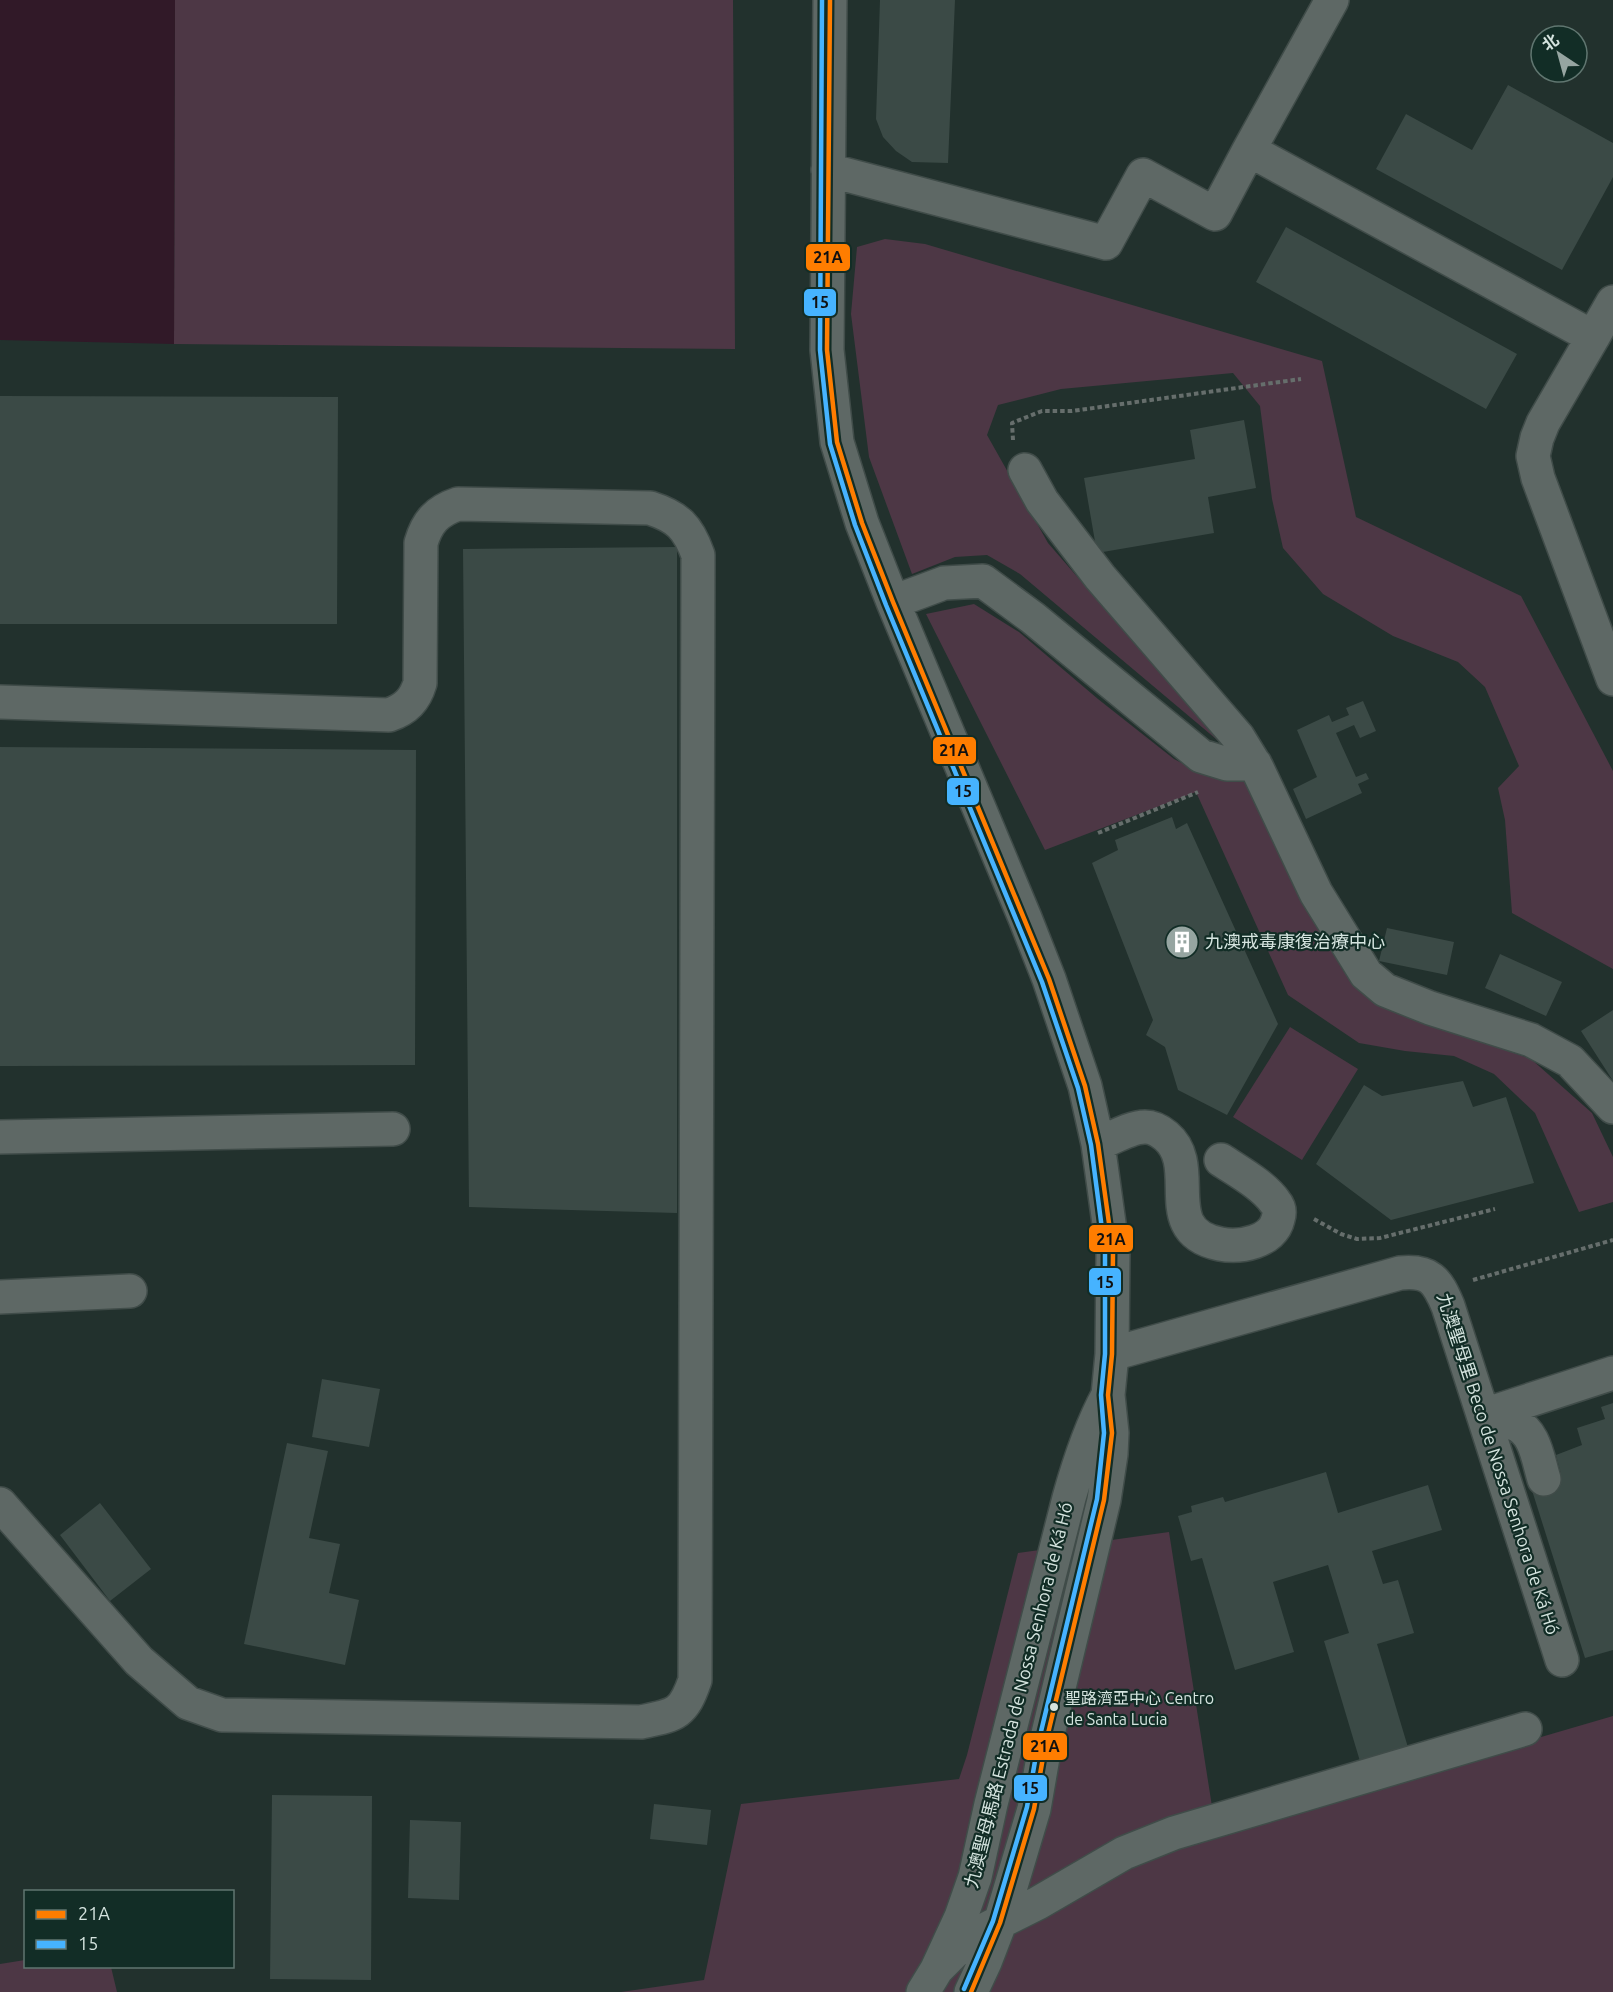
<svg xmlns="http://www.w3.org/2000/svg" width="1613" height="1992" font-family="Ubuntu,'Noto Sans SC',sans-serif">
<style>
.green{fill:#4d3745}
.water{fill:#311928}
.building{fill:#3b4a46}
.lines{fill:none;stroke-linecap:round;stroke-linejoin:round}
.minor-casing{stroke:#404c49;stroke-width:36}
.path{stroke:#666e6c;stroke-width:4;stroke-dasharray:4.5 3;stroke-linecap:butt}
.minor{stroke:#5e6865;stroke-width:33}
.bus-1-casing{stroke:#122d26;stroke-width:9}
.bus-2-casing{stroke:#122d26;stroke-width:9}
.bus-1{stroke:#ff7d00;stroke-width:4.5}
.bus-2{stroke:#46b3ff;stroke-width:4.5}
.bus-dot{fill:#d5e4df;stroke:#122d26;stroke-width:2}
.labels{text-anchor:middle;stroke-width:4.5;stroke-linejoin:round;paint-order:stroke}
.bus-label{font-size:16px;fill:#d5e4df;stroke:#122d26;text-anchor:start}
.poi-label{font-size:18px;fill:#d5e4df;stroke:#122d26;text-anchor:start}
.street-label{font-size:18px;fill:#d5e4df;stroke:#122d26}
.line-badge{stroke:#122d26;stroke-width:2}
.pale-badge-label{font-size:16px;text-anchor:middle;font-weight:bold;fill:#111}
</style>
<rect width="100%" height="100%" fill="#22312d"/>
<path class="green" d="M175 0H733L735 349 174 344Z
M885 239 925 244 1322 361 1356 517 1521 596 1613 771V969L1512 913 1505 820 1498 788 1519 766 1485 687 1458 662 1393 636 1323 594 1283 548 1272 499 1260 406 1233 373 1061 389 998 405 987 435 1048 543 1222 744 1020 574 987 555 955 557 912 574 869 457 851 314 857 247Z
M974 604 1019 632 1098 699 1174 759 1209 777 1244 780 1299 893 1344 972 1389 1009 1531 1059 1592 1113 1613 1157V1202L1579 1212 1535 1113 1494 1074 1454 1056 1405 1051 1359 1043 1288 995 1196 792 1045 850 926 614Z
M1290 1027 1358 1069 1302 1160 1233 1117Z
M1169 1532 1216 1832 1613 1716V1992H621L704 1980 741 1804 959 1779 967 1755 1018 1553Z
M25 1960 26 1966 111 1967 117 1992H0V1964Z"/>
<path class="water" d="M0 0H175L174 344 0 340Z"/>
<path class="building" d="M880 0H955L948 163 912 162 896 151 883 137 876 119Z
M1508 85 1613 143V177L1562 270 1376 169 1406 114 1472 150Z
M1286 227 1517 354 1486 409 1256 282Z
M0 396 338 397 337 624H0Z
M1244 420 1256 488 1208 497 1214 533 1097 553 1084 478 1195 459 1190 430Z
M677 547V1213L469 1207 463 549Z
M1363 701 1376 731 1360 738 1354 725 1336 733 1356 777 1366 773 1369 779 1358 784 1362 793 1306 819 1293 789 1317 777 1297 730 1329 715 1332 722 1349 715 1346 708Z
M0 747 416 750 415 1065 0 1066Z
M1172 817 1176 829 1187 823 1278 1024 1227 1115 1178 1090 1165 1047 1146 1035 1153 1020 1092 863 1118 850 1115 840Z
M1387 928 1454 942 1447 975 1379 961Z
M1500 954 1562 982 1546 1016 1485 988Z
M1613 1010V1081L1581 1031Z
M1463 1081 1473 1107 1506 1097 1534 1183 1391 1220 1316 1164 1364 1085 1382 1096Z
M322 1379 380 1389 369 1447 312 1437Z
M1613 1403V1650L1585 1658 1530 1484 1561 1474 1556 1455 1582 1445 1577 1428 1605 1419 1601 1407Z
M287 1443 328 1451 309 1538 340 1544 329 1593 359 1600 345 1665 244 1644Z
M1326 1472 1338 1513 1428 1485 1442 1530 1372 1551 1383 1584 1398 1580 1414 1633 1377 1644 1410 1754 1362 1768 1324 1641 1349 1633 1328 1565 1273 1582 1294 1652 1235 1670 1202 1558 1191 1561 1178 1516 1192 1512 1191 1506 1223 1497 1225 1502Z
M100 1503 151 1569 110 1601 60 1535Z
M272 1795 372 1796 371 1980 270 1979Z
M654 1804 711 1810 707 1845 650 1839Z
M410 1820 461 1822 459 1900 408 1898Z"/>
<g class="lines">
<defs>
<path id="minor" d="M830 0 827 350 837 442 862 523 893 602 1025 918 1049 979 1085 1086 1098 1144 1113 1252 1112 1354 1108 1395 1112 1433 1111 1454 1104 1500 1045 1746 1034 1809 1000 1923 985 1962 971 1992
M1332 0 1249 150 1593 337 1613 302
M828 170 1106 243 1143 175 1215 214 1249 150
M1593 337 1543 423 1537 438 1533 456 1538 478 1613 679
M1025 470 1042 501 1100 577 1238 737 1257 768 1316 893 1366 974 1385 990 1430 1008 1531 1040 1570 1061 1613 1107
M893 602 944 583 983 581 1033 618 1201 756 1227 764H1255
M0 702 389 715C406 709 415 700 420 683L421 543C427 522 437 511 458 504L650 508C678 517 688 527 698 555L695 1680C683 1715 675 1715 641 1722L222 1715 188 1703 139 1661 0 1504
M0 1137 393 1129
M1098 1144C1111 1139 1130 1127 1145 1127 1154 1127 1160 1131 1166 1136 1203 1167 1155 1231 1220 1244 1240 1248 1273 1242 1278 1219 1280 1213 1280 1208 1275 1202 1263 1185 1239 1172 1221 1160
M0 1297 130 1291
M1112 1354 1400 1273C1430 1270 1437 1280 1448 1306L1562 1660
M1484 1415 1613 1373
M1512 1423C1535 1429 1538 1460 1544 1479
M937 1969 959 1947 976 1934 1038 1903 1124 1853 1174 1833 1525 1729
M923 1992 937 1969 961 1917 975 1877 991 1804 1069 1498C1079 1462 1090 1428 1108 1395"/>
</defs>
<use href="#minor" class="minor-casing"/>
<path class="path" d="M1013 440 1012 423 1042 411H1072L1301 379
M1098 833 1198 792
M1314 1219 1341 1234 1357 1239 1380 1238 1495 1209
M1473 1280 1613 1240"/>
<use href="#minor" class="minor"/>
<defs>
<path id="bus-1" d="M830 0 827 350 837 442 862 523 893 602 1049 979 1085 1086 1098 1144 1113 1252 1112 1354 1108 1395 1112 1433 1104 1500 1045 1746 1034 1809 1000 1923 971 1992"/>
<path id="bus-2" d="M822 0 820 350 830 444 855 525 886 605 1042 982 1078 1088 1091 1145 1105 1252V1354L1101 1395 1104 1433 1097 1499 1038 1744 1027 1807 993 1921 964 1989"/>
</defs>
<use href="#bus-1" class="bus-1-casing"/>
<use href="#bus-2" class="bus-2-casing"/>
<use href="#bus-1" class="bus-1"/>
<use href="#bus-2" class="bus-2"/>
</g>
<defs>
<symbol id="building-disc" viewBox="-11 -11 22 22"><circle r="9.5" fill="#96a5a1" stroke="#122d26"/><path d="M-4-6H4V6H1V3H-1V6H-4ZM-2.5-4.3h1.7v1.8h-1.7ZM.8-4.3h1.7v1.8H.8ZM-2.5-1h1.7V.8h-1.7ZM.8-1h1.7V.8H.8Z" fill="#fff"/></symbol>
</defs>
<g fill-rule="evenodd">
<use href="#building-disc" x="1163" y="923" width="38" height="38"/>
</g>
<circle class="bus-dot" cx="1054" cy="1707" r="5"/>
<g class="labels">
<g class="bus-label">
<text x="1065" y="1704">聖路濟亞中心 Centro<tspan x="1065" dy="21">de Santa Lucia</tspan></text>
</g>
<g class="poi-label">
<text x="1205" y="948">九澳戒毒康復治療中心</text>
</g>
<g class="street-label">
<text transform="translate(1498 1464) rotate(72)" y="6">九澳聖母里 Beco de Nossa Senhora de Ká Hó</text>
<text transform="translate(1019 1695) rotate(-76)" y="6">九澳聖母馬路 Estrada de Nossa Senhora de Ká Hó</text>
</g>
</g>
<g class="line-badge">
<rect x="805" y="243" width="46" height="29" rx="6" fill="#ff7d00"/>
<rect x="803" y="288" width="34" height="29" rx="6" fill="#46b3ff"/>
<rect x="932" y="736" width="45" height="29" rx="6" fill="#ff7d00"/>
<rect x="946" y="777" width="34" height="29" rx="6" fill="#46b3ff"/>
<rect x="1088" y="1224" width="46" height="29" rx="6" fill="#ff7d00"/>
<rect x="1088" y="1267" width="34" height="29" rx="6" fill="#46b3ff"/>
<rect x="1022" y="1732" width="46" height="29" rx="6" fill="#ff7d00"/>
<rect x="1013" y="1774" width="35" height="28" rx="6" fill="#46b3ff"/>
</g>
<g class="pale-badge-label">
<text x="828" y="263">21A</text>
<text x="820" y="308">15</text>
<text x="954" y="756">21A</text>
<text x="963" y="797">15</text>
<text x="1111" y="1245">21A</text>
<text x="1105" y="1288">15</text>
<text x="1045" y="1752">21A</text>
<text x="1030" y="1794">15</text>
</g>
<rect x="24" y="1890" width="210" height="78" fill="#122d26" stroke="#607670" stroke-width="1.5"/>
<rect x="36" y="1910" width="30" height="9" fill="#ff7d00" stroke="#607670" stroke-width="1.5"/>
<text x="78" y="1920" font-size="18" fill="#d5e4df">21A</text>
<rect x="36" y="1940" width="30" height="9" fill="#46b3ff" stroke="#607670" stroke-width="1.5"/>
<text x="78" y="1950" font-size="18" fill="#d5e4df">15</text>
<g transform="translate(1559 54) rotate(324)"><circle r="28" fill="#122d26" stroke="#607670" stroke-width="1.5"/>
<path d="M0-4.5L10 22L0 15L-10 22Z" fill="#96a5a1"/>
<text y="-9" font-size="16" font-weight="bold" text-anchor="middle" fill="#d5e4df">北</text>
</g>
</svg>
